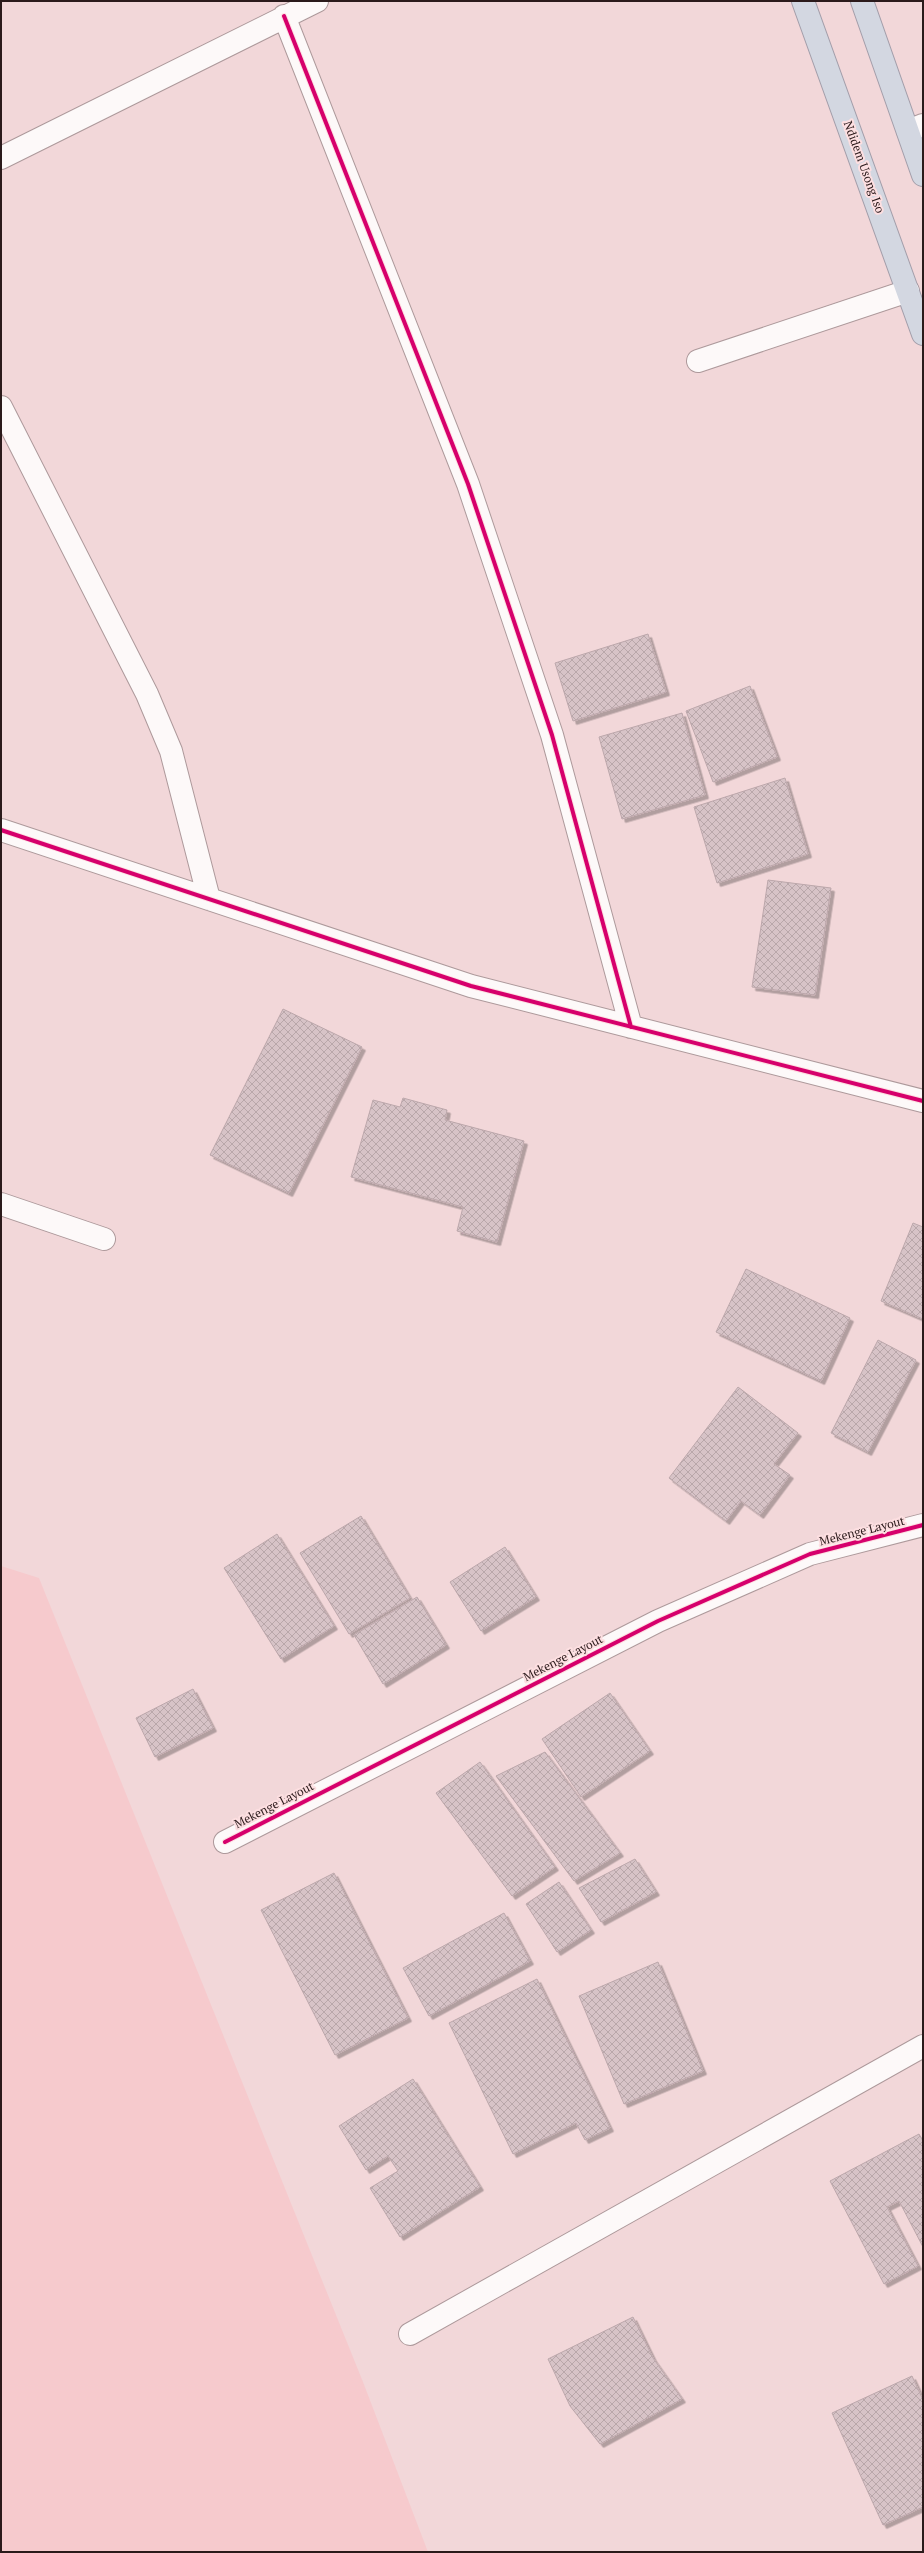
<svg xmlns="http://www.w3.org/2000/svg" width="924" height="2553" font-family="'PT Serif',serif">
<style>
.built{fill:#f6cacd}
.building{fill:url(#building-cross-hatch);stroke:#bca7ab;filter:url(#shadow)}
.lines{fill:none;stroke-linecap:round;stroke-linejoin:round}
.minor-casing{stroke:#ad999b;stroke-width:24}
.highway-casing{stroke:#a39eaa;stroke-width:24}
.minor{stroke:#fdf9f9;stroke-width:22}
.highway{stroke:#d3d7e1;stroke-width:22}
.cycleway-casing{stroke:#fddfe1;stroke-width:6}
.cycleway{stroke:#d6006c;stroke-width:4}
.labels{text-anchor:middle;stroke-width:4;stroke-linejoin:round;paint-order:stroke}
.street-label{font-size:12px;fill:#2b1a1b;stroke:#fddfe1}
</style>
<defs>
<pattern id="building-cross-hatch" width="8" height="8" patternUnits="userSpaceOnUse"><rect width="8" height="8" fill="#d7c3c7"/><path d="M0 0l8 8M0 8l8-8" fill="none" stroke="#b9a7aa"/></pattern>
<filter id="shadow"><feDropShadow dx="3.5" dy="3.5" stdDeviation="0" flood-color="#0004"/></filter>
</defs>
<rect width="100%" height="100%" fill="#f2d7d9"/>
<path class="built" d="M1 1566 39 1578 363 2382 428 2552H1Z"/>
<path class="building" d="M648 634 666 692 573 721 555 663Z
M750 686 777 757 713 782 686 711Z
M682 713 705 795 622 819 599 737Z
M785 778 808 854 717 883 694 807Z
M768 880 831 888 815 995 752 987Z
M283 1009 362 1047 289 1193 210 1155Z
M403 1098 447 1110 445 1120 524 1141 497 1242 457 1231 463 1207 351 1177 373 1100 400 1107Z
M913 1223 923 1227V1319L881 1301Z
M746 1269 850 1318 821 1381 716 1332Z
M878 1340 916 1360 868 1452 831 1433Z
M738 1387 798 1433 774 1464 790 1475 760 1515 741 1501 726 1521 669 1478Z
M361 1516 410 1598 349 1634 300 1553Z
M277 1534 334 1626 281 1659 224 1568Z
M505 1547 536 1597 481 1631 450 1582Z
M417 1597 446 1645 383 1684 354 1635Z
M193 1689 213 1728 155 1757 136 1718Z
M610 1693 650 1751 581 1797 542 1739Z
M545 1752 620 1853 574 1881 496 1776Z
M480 1762 555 1867 512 1896 436 1793Z
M635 1859 656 1892 601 1922 579 1888Z
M334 1873 408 2018 335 2055 261 1910Z
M559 1882 591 1930 557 1952 526 1904Z
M504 1913 530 1961 429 2016 403 1968Z
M658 1962 703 2071 624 2104 579 1996Z
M537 1979 610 2128 585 2140 576 2123 513 2154 449 2023Z
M413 2079 480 2187 400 2237 370 2188 398 2171 388 2156 366 2170 339 2126Z
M919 2134 923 2141V2247L899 2201 887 2207 918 2266 884 2284 830 2181Z
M633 2317 653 2358 682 2399 600 2444 570 2406 548 2359Z
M912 2376 923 2400V2507L883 2525 832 2413Z"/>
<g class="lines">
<defs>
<path id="minor" d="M284 16 468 484 552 735 631 1027
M908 131 923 125
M1 158 317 1
M698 361 908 291
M1 407 147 694 171 751 209 899
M1 830 471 986 923 1101
M1 1204 104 1239
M225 1842 658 1621 810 1554 923 1525
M410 2334 923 2046"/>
<path id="highway" d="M803 1 923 334
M862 1 923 175"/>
</defs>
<use href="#minor" class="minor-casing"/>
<use href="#highway" class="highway-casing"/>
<use href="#minor" class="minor"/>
<use href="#highway" class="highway"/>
<defs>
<path id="cycleway" d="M284 16 468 484 552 735 631 1027
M1 830 471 986 923 1101
M225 1842 658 1621 810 1554 923 1525"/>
</defs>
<use href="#cycleway" class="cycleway-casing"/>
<use href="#cycleway" class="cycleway"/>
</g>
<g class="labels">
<g class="street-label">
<text transform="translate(864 167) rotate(70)" y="4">Ndidem Usong Iso</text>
<text transform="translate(862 1531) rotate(-14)" y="4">Mekenge Layout</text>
<text transform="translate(563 1658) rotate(-27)" y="4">Mekenge Layout</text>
<text transform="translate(274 1805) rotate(-27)" y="4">Mekenge Layout</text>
</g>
</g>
<rect width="924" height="2553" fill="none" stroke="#2b1a1b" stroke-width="4"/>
</svg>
